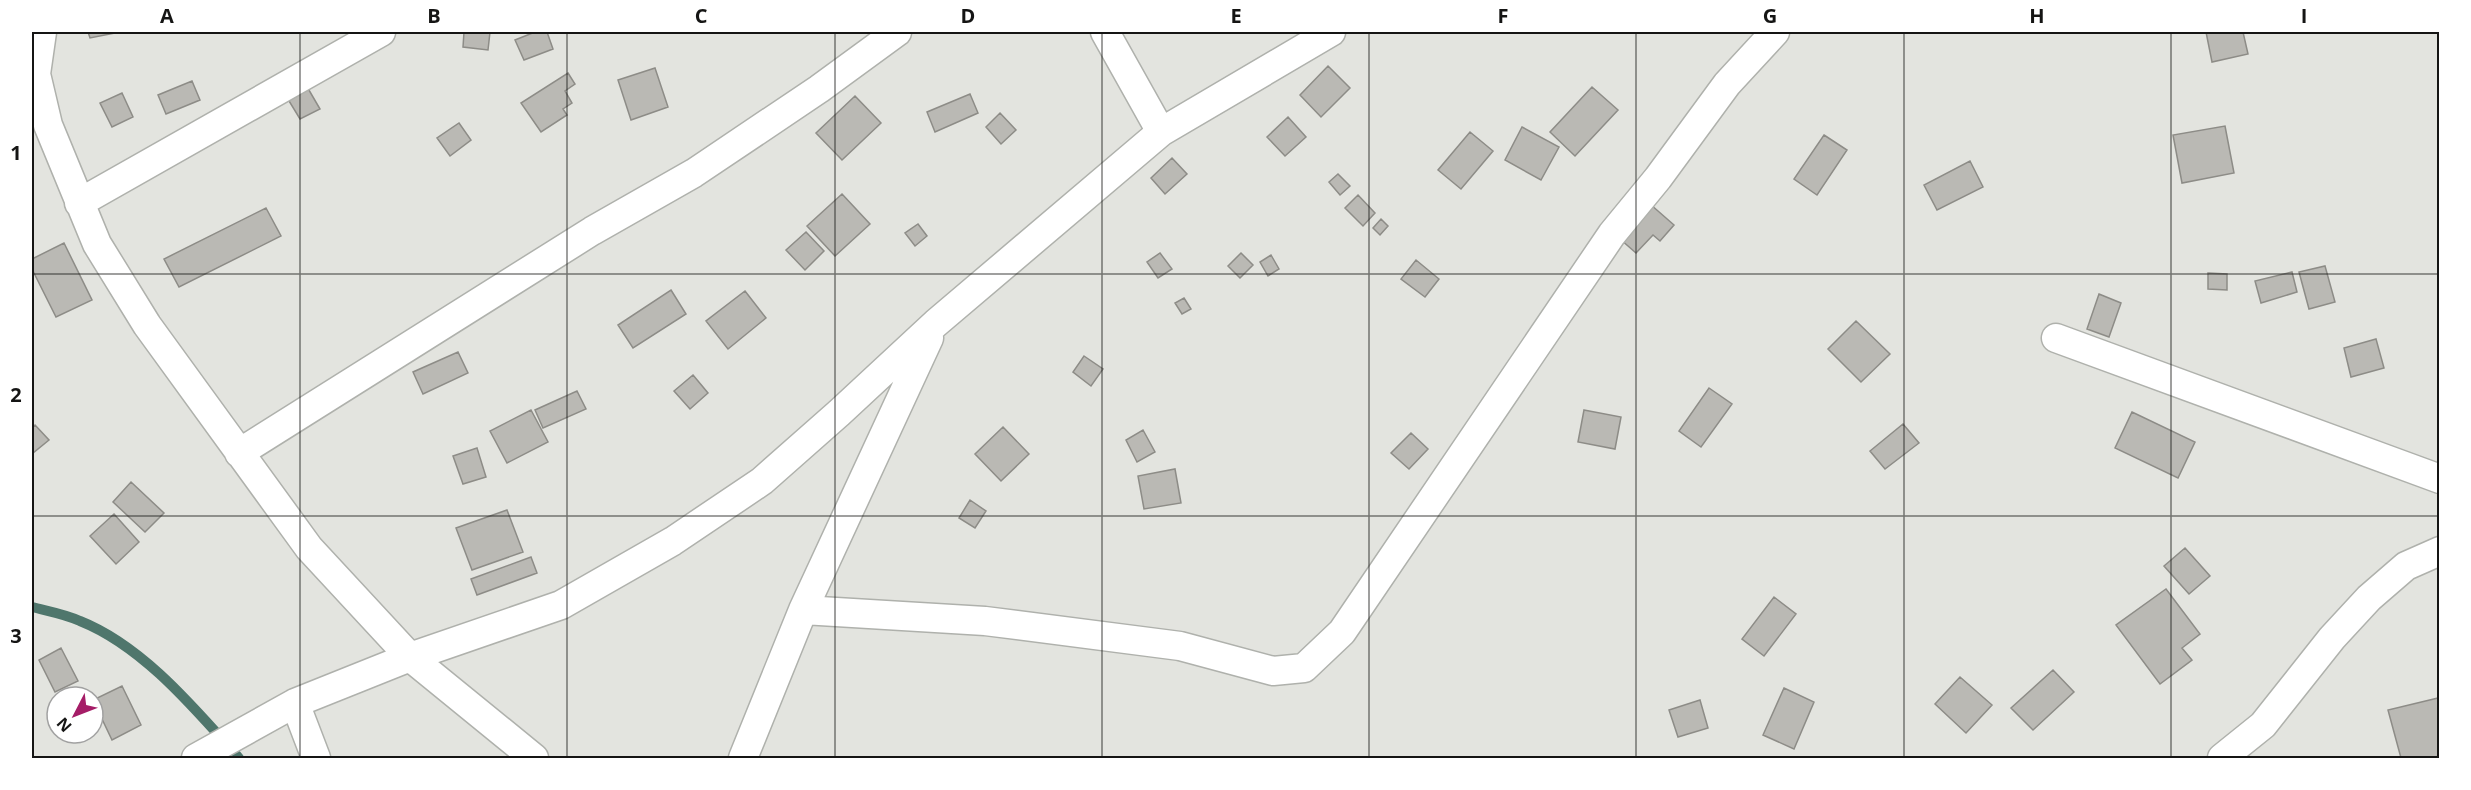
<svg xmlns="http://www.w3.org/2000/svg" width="2471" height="790" font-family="'Open Sans',sans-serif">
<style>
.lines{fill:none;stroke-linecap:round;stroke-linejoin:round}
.stream{stroke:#4f766c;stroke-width:10}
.building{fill:#bab9b4;stroke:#8d8c87;stroke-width:1.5}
.street-casing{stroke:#afb1ac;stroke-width:31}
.street{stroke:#fff;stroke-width:28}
.grid{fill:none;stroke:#151514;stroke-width:1.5;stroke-opacity:0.55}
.neatline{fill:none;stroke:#151514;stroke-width:2}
.grid-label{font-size:20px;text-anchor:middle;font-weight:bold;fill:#151514}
</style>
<rect width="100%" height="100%" fill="#e3e4df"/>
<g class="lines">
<path class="stream" d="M32 607C47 611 65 614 80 621 143 646 195 709 239 758"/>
</g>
<path class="building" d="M88 32H120L90 38Z
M464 32H490L488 50 463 47Z
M535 32H547L553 49 524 60 515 40Z
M2206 32H2243L2248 54 2212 62Z
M1328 66 1350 88 1321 117 1300 95Z
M655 68 668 107 631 120 618 80Z
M568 73 575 84 565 91 572 103 563 109 567 115 541 132 521 103Z
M192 81 200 100 166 114 158 95Z
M306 85 320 109 300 119 286 96Z
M1592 87 1618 110 1575 156 1550 132Z
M122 93 133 117 112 127 100 103Z
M970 94 978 113 935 132 927 112Z
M855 96 881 123 842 160 816 133Z
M1000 113 1016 130 1001 144 986 127Z
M1288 117 1306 137 1285 156 1267 137Z
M459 123 471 140 450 156 437 138Z
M2225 126 2234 173 2182 183 2173 135Z
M1522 127 1559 147 1541 180 1505 160Z
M1470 132 1493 151 1461 189 1438 170Z
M1824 135 1847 150 1817 195 1794 179Z
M1172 158 1187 174 1165 194 1151 178Z
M1970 161 1983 187 1937 210 1924 185Z
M1338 174 1350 186 1340 195 1329 182Z
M842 194 870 224 835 256 807 226Z
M1358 195 1375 213 1363 226 1345 208Z
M1650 204 1674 225 1660 241 1653 235 1636 253 1620 239Z
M266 208 281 236 179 287 164 259Z
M1381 219 1388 226 1380 235 1373 228Z
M918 224 927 236 915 246 905 233Z
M806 232 824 251 805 270 786 250Z
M64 243 92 300 56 317 32 269V259Z
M1160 253 1172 269 1158 278 1147 262Z
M1241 253 1253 265 1240 278 1228 266Z
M1271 255 1279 269 1268 276 1260 262Z
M1416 260 1439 279 1425 297 1401 279Z
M2325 266 2335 302 2309 309 2299 272Z
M2292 272 2297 292 2261 303 2255 281Z
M2208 273 2227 274V290L2208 289Z
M671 290 686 314 633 348 618 325Z
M745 291 766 318 728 349 706 321Z
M2099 294 2121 303 2109 337 2087 329Z
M1184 298 1191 309 1182 314 1175 303Z
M1856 321 1890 354 1861 382 1828 349Z
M2376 339 2384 368 2351 377 2344 348Z
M458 352 468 373 423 394 413 372Z
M1084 356 1103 369 1091 386 1073 372Z
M693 375 708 393 690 409 674 391Z
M1709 388 1732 404 1701 447 1679 431Z
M577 391 586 409 543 428 535 410Z
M531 410 548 442 507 463 490 431Z
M1584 410 1621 417 1615 449 1578 442Z
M2132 412 2195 442 2178 478 2115 448Z
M1903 424 1919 443 1885 469 1870 451Z
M35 425 49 440 33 453 32 451V428Z
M1003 427 1029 454 1001 481 975 454Z
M1143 430 1155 452 1137 462 1126 440Z
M1411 433 1428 449 1409 469 1391 453Z
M477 448 486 477 463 484 453 456Z
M1175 469 1181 503 1144 509 1138 476Z
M131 482 164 513 145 532 113 502Z
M970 500 986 511 975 528 959 518Z
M507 510 523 552 472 570 456 528Z
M114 514 139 542 116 564 90 536Z
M2185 548 2210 576 2189 594 2164 566Z
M531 557 537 573 477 595 471 579Z
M2166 589 2200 634 2182 648 2192 660 2160 684 2116 625Z
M1774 597 1796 614 1764 656 1742 639Z
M61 648 78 681 55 692 39 660Z
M2053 670 2074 692 2033 730 2011 708Z
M1960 677 1992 705 1966 733 1935 704Z
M122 686 141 725 112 740 93 700Z
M1784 688 1814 702 1794 749 1763 735Z
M2438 698 2440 756 2429 758H2401L2388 710Z
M1700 700 1708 728 1678 737 1669 710Z"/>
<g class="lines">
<defs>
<path id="street" d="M42 32 36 74 48 125 97 244 147 325 309 548 410 657 534 758
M1105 32 1161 132
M79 203 381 32
M2056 338 2440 479
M239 453 592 231 694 173 819 89 897 32
M803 610 985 621 1180 646 1273 671 1304 668 1342 632 1612 234 1658 178 1727 84 1775 32
M295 703 316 758
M196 758 295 703 410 657 561 605 673 541 762 481 839 413 936 323 1161 132 1331 32
M743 758 803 610 929 338
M2222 758 2263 725 2332 638 2369 598 2406 566 2440 551"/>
</defs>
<use href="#street" class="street-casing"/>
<use href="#street" class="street"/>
</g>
<path class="grid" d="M300 32V758M567 32V758M835 32V758M1102 32V758M1369 32V758M1636 32V758M1904 32V758M2171 32V758M32 274H2440M32 516H2440"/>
<rect width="2471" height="790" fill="none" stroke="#ffffff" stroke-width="66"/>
<g transform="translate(75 715) rotate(228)"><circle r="28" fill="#ffffff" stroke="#a1a1a1" stroke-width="1.5"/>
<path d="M0-4.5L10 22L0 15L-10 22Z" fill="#a51d67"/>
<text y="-9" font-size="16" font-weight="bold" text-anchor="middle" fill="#151514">N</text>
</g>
<rect x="33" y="33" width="2405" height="724" class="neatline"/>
<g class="grid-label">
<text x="167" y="23">A</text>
<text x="434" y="23">B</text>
<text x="701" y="23">C</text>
<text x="968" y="23">D</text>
<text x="1236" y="23">E</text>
<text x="1503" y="23">F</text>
<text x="1770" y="23">G</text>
<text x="2037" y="23">H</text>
<text x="2304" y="23">I</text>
<text x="16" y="160">1</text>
<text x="16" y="402">2</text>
<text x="16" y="643">3</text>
</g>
</svg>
